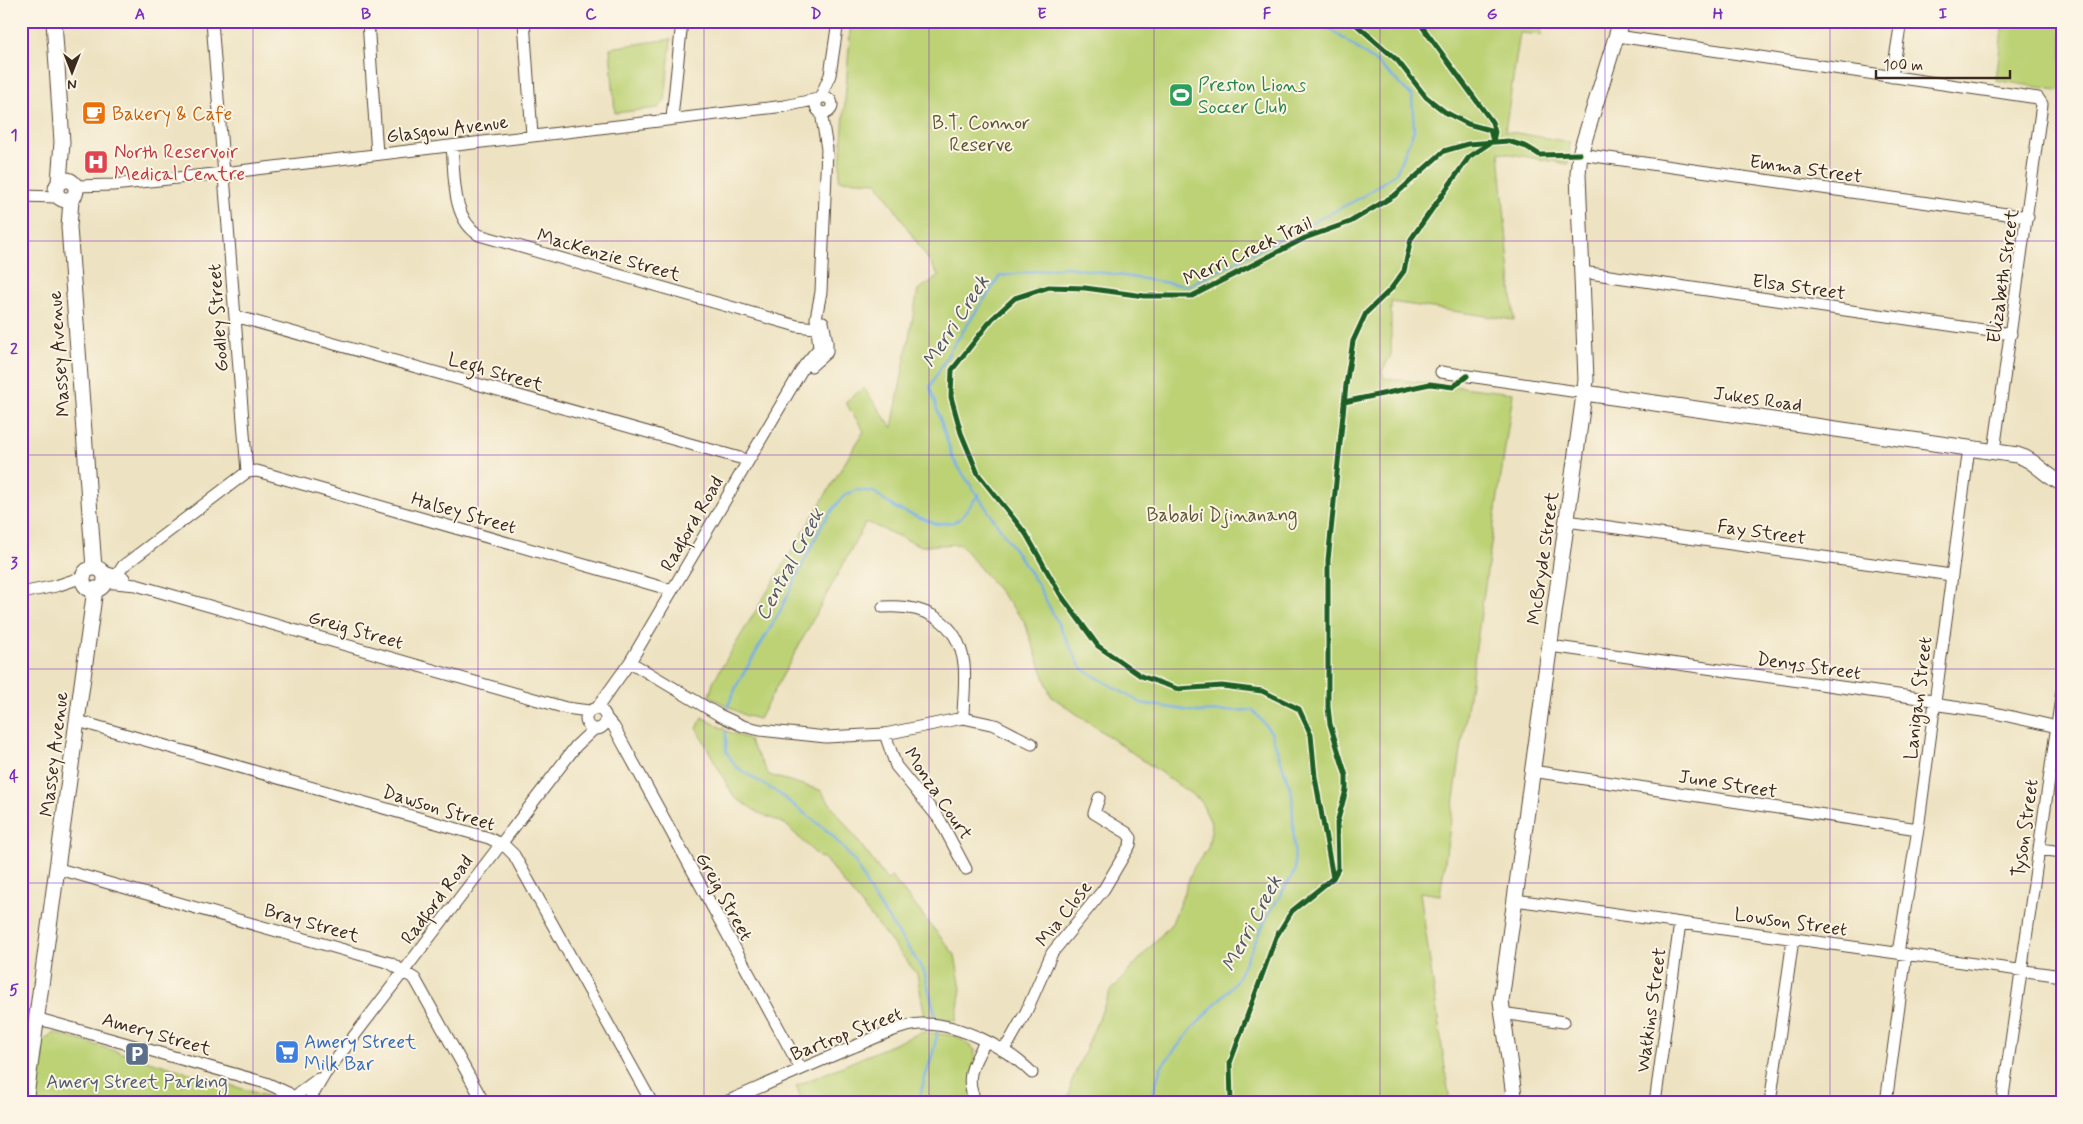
<svg xmlns="http://www.w3.org/2000/svg" width="2083" height="1124" font-family="Mynerve,sans-serif">
<style>
.green{fill:#bcd275;stroke:#7c7e4a}
.lines{fill:none;stroke-linecap:round;stroke-linejoin:round}
.stream{stroke:#76aee5;stroke-width:2.5}
.street-casing{stroke:#564636;stroke-width:13}
.secondary-casing{stroke:#564636;stroke-width:17}
.street{stroke:#fff;stroke-width:11}
.secondary{stroke:#fff;stroke-width:15}
.cycleway-casing{stroke:#fcf5e5;stroke-width:8}
.cycleway{stroke:#1b5e20;stroke-width:5}
.grid{fill:none;stroke:#7b2cbf;stroke-width:1;stroke-opacity:0.55}
.labels{text-anchor:middle;stroke-width:4;stroke-linejoin:round;paint-order:stroke}
.leisure-label{font-size:19px;fill:#27864d;stroke:#fcf5e5;text-anchor:start}
.food-label{font-size:19px;fill:#c56008;stroke:#fcf5e5;text-anchor:start}
.park-label{font-size:19px;fill:#5b5434;stroke:#fcf5e5}
.street-label{font-size:19px;fill:#3b2a1e;stroke:#fcf5e5}
.health-label{font-size:19px;fill:#be3a42;stroke:#fcf5e5;text-anchor:start}
.shop-label{font-size:19px;fill:#366cbe;stroke:#fcf5e5;text-anchor:start}
.service-label{font-size:19px;fill:#4e5e75;stroke:#fcf5e5}
.water-label{font-size:20px;font-style:italic;fill:#505864;stroke:#fcf5e5}
.neatline{fill:none;stroke:#7b2cbf;stroke-width:2}
.grid-label{font-size:16px;text-anchor:middle;font-weight:bold;fill:#7b2cbf}
</style>
<rect width="100%" height="100%" fill="#fcf5e5"/>
<filter id="ink" filterUnits="userSpaceOnUse"><feTurbulence type="fractalNoise" baseFrequency=".02" numOctaves="2"/><feDisplacementMap in="SourceGraphic" scale="10" xChannelSelector="R" yChannelSelector="G"/><feConvolveMatrix kernelMatrix="1 2 1 2 8 2 1 2 1" color-interpolation-filters="sRGB"/></filter>
<filter id="wash" filterUnits="userSpaceOnUse"><feTurbulence type="fractalNoise" baseFrequency=".0096" numOctaves="4" result="noise"/><feDisplacementMap in="SourceGraphic" scale="20" xChannelSelector="R" yChannelSelector="G"/><feGaussianBlur stdDeviation="1.12" result="paint"/><feColorMatrix in="noise" values="0 0 0 0 0 0 0 0 0 0 0 0 0 0 0 0 0 1.4 0 .05"/><feComposite in="paint" operator="in"/></filter>
<g filter="url(#wash)">
<rect width="100%" height="100%" fill="#ede2c1"/>
<path class="green" d="M851 21H1543L1541 35 1520 33 1505 131 1570 142 1568 164 1499 152 1514 320 1391 302V355L1382 371 1384 378 1513 393 1440 895 1420 892 1450 1103H1068L1071 1083 1110 992 1172 923 1194 867 1208 848 1212 825 1200 800 1051 696 1024 621 960 544 921 546 866 522 759 719 744 715 709 696 714 680 864 431 845 402 864 388 892 428 918 290 939 276 877 182 839 180Z
M2003 21H2062V91L1996 80Z
M671 39 665 101 658 108 615 113 610 48Z
M702 717 729 732 748 739 769 775 820 790 887 880 892 877 955 955 961 989 956 1021 925 1017 917 974 823 857 820 858 785 824 759 813 734 797 697 729Z
M922 1032 957 1036 975 1050 973 1103H803L796 1086Z
M55 1033 290 1103H33L41 1042Z"/>
<g class="lines">
<path class="stream" d="M728 706 738 683 779 613 823 523 844 495 857 490 874 492 895 508 936 524 954 522 961 518 979 494
M726 732V751L736 767 778 793 830 833 855 862 872 895 924 971 936 1017
M919 1103C922 1078 935 1057 937 1032
M1150 1103 1161 1067 1191 1030 1235 983 1266 919 1295 871 1292 794 1271 732 1253 710 1197 712 1141 703 1081 668 1037 583 953 459 930 387 951 349 1000 276 1067 267 1188 286 1362 197 1396 173 1414 130 1412 96 1380 65 1319 21"/>
</g>
</g>
<g filter="url(#ink)">
<g class="lines">
<defs>
<path id="street" d="M368 21 377 154
M524 21 532 135
M1617 36 2038 98 2042 104 1994 451
M1892 77 1901 21
M816 105a8 8 0 1 1 16 0a8 8 0 1 1-16 0Z
M820 98 830 75 838 21
M672 118 682 21
M452 146C455 175 451 218 479 235L797 326 824 329
M1580 154 2028 217
M75 186 113 185 223 173 785 106 818 99
M21 196 57 197
M1582 272 2011 334
M235 316 747 460
M811 366 827 352V342L823 322
M1441 372 1585 393
M247 472 257 471 661 587 671 591
M1567 521 1951 575
M101 571 124 578
M104 582 136 585 566 708 589 711
M115 582 117 575 123 566 247 472 212 21
M21 593 56 586 83 577
M883 607C924 604 958 620 964 664 966 682 963 701 963 718
M1550 646 1933 700 1939 705 1990 712 2062 728
M630 662 719 715 743 726 760 730 826 737 885 734 963 718 995 725 1032 744
M597 708 630 662 804 366 819 348 816 318 821 292 827 149 821 112
M586 719a10 10 0 1 1 20 0a10 10 0 1 1-20 0Z
M607 719 614 727 801 1069
M78 721 489 838 506 847 514 855 652 1103
M885 734 896 766 940 820 966 869
M1532 771 1918 829
M2039 849 2062 852
M59 869 390 963 415 979 484 1103
M1515 900 2062 976
M1898 953 1918 829 1969 448
M1501 1013 1564 1022
M39 1019 266 1083 288 1093 297 1103
M1002 1048 1008 1044 1026 1012 1052 953 1104 889 1130 845 1131 838 1127 833 1094 813 1099 798
M294 1097 318 1079
M308 1103 325 1074 576 746 594 729
M724 1103C767 1084 810 1065 853 1047 874 1039 898 1025 921 1024 957 1022 1009 1049 1032 1073
M977 1103C963 1081 973 1063 985 1042
M1655 1103 1680 923
M1770 1103 1793 939
M1886 1103 1906 954
M2002 1103 2062 691"/>
<path id="secondary" d="M54 21 62 142 59 182
M56 190a10 10 0 1 1 20 0a10 10 0 1 1-20 0Z
M71 200 69 227 94 568
M1585 393 2017 455C2036 460 2044 476 2062 483
M83 579a11 11 0 1 1 22 0a11 11 0 1 1-22 0Z
M25 1103 95 589
M1515 1103 1501 1001 1586 380 1578 174 1580 154 1621 21"/>
</defs>
<use href="#street" class="street-casing"/>
<use href="#secondary" class="secondary-casing"/>
<use href="#street" class="street"/>
<use href="#secondary" class="secondary"/>
<defs>
<path id="cycleway" d="M1352 21 1397 60 1426 97 1445 112 1468 124 1490 130 1493 141
M1344 402 1430 384 1453 387 1467 376
M1333 878 1315 777 1311 735 1299 709 1262 691 1222 686 1178 689 1141 676 1098 646 1060 594 1026 534 978 474 961 433 951 397 952 370 992 319 1015 298 1049 287 1085 288 1144 296H1192L1305 238 1350 222 1395 195 1444 151 1468 144 1508 141 1527 147 1540 155 1580 154
M1231 1103 1230 1063 1276 937 1292 911 1333 878 1338 869 1337 823 1346 790V776L1330 724 1328 707V560L1346 385 1353 341 1366 313 1390 290 1404 271 1411 239 1469 157 1493 141 1495 132 1492 122 1418 21"/>
</defs>
<use href="#cycleway" class="cycleway-casing"/>
<use href="#cycleway" class="cycleway"/>
</g>
</g>
<path class="grid" d="M253 21V1103M478 21V1103M704 21V1103M929 21V1103M1154 21V1103M1380 21V1103M1605 21V1103M1830 21V1103M21 241H2062M21 455H2062M21 669H2062M21 883H2062"/>
<defs>
<symbol id="stadium-square" viewBox="-11 -11 22 22"><rect x="-9" y="-9" width="18" height="18" rx="4" fill="#2e9e5b" stroke="#fcf5e5"/><path d="M0-5a6.5 5 0 1 0 0 10a6.5 5 0 1 0 0-10ZM-3.5-1.8h7v3.6h-7Z" fill="#fff"/></symbol>
<symbol id="cafe-square" viewBox="-11 -11 22 22"><rect x="-9" y="-9" width="18" height="18" rx="4" fill="#e8710a" stroke="#fcf5e5"/><path d="M-5.5-4.5H6V0H3Q3 3.5 0 3.5H-2.5Q-5.5 3.5-5.5 0ZM3-3.2v2h1.7v-2ZM-6 4.5H4V6H-6Z" fill="#fff"/></symbol>
<symbol id="hospital-square" viewBox="-11 -11 22 22"><rect x="-9" y="-9" width="18" height="18" rx="4" fill="#e0444e" stroke="#fcf5e5"/><path d="M-5-5h3v3.5h4V-5h3V5h-3V1.5h-4V5h-3Z" fill="#fff"/></symbol>
<symbol id="supermarket-square" viewBox="-11 -11 22 22"><rect x="-9" y="-9" width="18" height="18" rx="4" fill="#3f7fe0" stroke="#fcf5e5"/><path d="M-6-5.5h2.5l.6 2H6L4.5 2H-2.5L-4.4-4H-6ZM-1.5 3.2a1.3 1.3 0 1 0 .1 0ZM3 3.2a1.3 1.3 0 1 0 .1 0Z" fill="#fff"/></symbol>
<symbol id="parking-square" viewBox="-11 -11 22 22"><rect x="-9" y="-9" width="18" height="18" rx="4" fill="#5c6f8a" stroke="#fcf5e5"/><path d="M-3.5-5.5H1a3.5 3.5 0 0 1 0 7H-1V5.5H-3.5ZM-1-3.4V-.6H.8a1.4 1.4 0 0 0 0-2.8Z" fill="#fff"/></symbol>
</defs>
<g fill-rule="evenodd">
<use href="#stadium-square" x="1167" y="81" width="28" height="28"/>
<use href="#cafe-square" x="80" y="99" width="28" height="28"/>
<use href="#hospital-square" x="82" y="148" width="28" height="28"/>
<use href="#supermarket-square" x="273" y="1038" width="28" height="28"/>
<use href="#parking-square" x="123" y="1040" width="28" height="28"/>
</g>
<g class="labels">
<g class="leisure-label">
<text x="1198" y="91">Preston Lions<tspan x="1198" dy="22">Soccer Club</tspan></text>
</g>
<g class="food-label">
<text x="112" y="120">Bakery &amp; Cafe</text>
</g>
<g class="park-label">
<text x="981" y="129">B.T. Connor<tspan x="981" dy="22">Reserve</tspan></text>
<text x="1222" y="521">Bababi Djinanang</text>
</g>
<g class="street-label">
<text transform="translate(447 128) rotate(-7)" y="7">Glasgow Avenue</text>
<text transform="translate(1806 168) rotate(8)" y="7">Emma Street</text>
<text transform="translate(1247 250) rotate(-25)" y="7">Merri Creek Trail</text>
<text transform="translate(609 254) rotate(16)" y="7">MacKenzie Street</text>
<text transform="translate(2002 276) rotate(-82)" y="7">Elizabeth Street</text>
<text transform="translate(1799 286) rotate(8)" y="7">Elsa Street</text>
<text transform="translate(217 318) rotate(-94)" y="7">Godley Street</text>
<text transform="translate(58 354) rotate(-94)" y="7">Massey Avenue</text>
<text transform="translate(496 371) rotate(16)" y="7">Legh Street</text>
<text transform="translate(1758 398) rotate(8)" y="7">Jukes Road</text>
<text transform="translate(464 512) rotate(16)" y="7">Halsey Street</text>
<text transform="translate(691 523) rotate(-60)" y="7">Radford Road</text>
<text transform="translate(1762 531) rotate(8)" y="7">Fay Street</text>
<text transform="translate(1542 558) rotate(-82)" y="7">McBryde Street</text>
<text transform="translate(356 629) rotate(16)" y="7">Greig Street</text>
<text transform="translate(1809 665) rotate(8)" y="7">Denys Street</text>
<text transform="translate(1917 698) rotate(-83)" y="7">Lanigan Street</text>
<text transform="translate(53 754) rotate(-83)" y="7">Massey Avenue</text>
<text transform="translate(1728 783) rotate(9)" y="7">June Street</text>
<text transform="translate(939 793) rotate(56)" y="7">Monza Court</text>
<text transform="translate(439 807) rotate(17)" y="7">Dawson Street</text>
<text transform="translate(2024 828) rotate(-82)" y="7">Tyson Street</text>
<text transform="translate(725 896) rotate(61)" y="7">Greig Street</text>
<text transform="translate(436 899) rotate(-53)" y="7">Radford Road</text>
<text transform="translate(1063 913) rotate(-52)" y="7">Mia Close</text>
<text transform="translate(1791 921) rotate(8)" y="7">Lowson Street</text>
<text transform="translate(312 922) rotate(16)" y="7">Bray Street</text>
<text transform="translate(1650 1010) rotate(-82)" y="7">Watkins Street</text>
<text transform="translate(157 1033) rotate(16)" y="7">Amery Street</text>
<text transform="translate(846 1033) rotate(-21)" y="7">Bartrop Street</text>
</g>
<g class="health-label">
<text x="114" y="158">North Reservoir<tspan x="114" dy="22">Medical Centre</tspan></text>
</g>
<g class="shop-label">
<text x="304" y="1048">Amery Street<tspan x="304" dy="22">Milk Bar</tspan></text>
</g>
<g class="service-label">
<text x="137" y="1088">Amery Street Parking</text>
</g>
<g class="water-label">
<text transform="translate(955 321) rotate(-57)" y="7">Merri Creek</text>
<text transform="translate(789 564) rotate(-62)" y="7">Central Creek</text>
<text transform="translate(1251 923) rotate(-62)" y="7">Merri Creek</text>
</g>
</g>
<rect width="2083" height="1124" fill="none" stroke="#fcf5e5" stroke-width="55"/>
<g transform="translate(72 72) rotate(180)" stroke="#fcf5e5" stroke-width="4" paint-order="stroke">
<path d="M0-4L9 19L0 12L-9 19Z" fill="#3b2a1e"/>
<text y="-8" font-size="14" font-weight="bold" text-anchor="middle" fill="#3b2a1e">N</text>
</g>
<path d="M1876 70v8h134v-8" fill="none" stroke="#3b2a1e" stroke-width="2.5"/>
<text x="1883" y="70" font-size="15" fill="#3b2a1e" stroke="#fcf5e5" stroke-width="4" paint-order="stroke">100 m</text>
<rect x="28" y="28" width="2028" height="1068" class="neatline"/>
<g class="grid-label">
<text x="140" y="19">A</text>
<text x="366" y="19">B</text>
<text x="591" y="19">C</text>
<text x="816" y="19">D</text>
<text x="1042" y="19">E</text>
<text x="1267" y="19">F</text>
<text x="1492" y="19">G</text>
<text x="1718" y="19">H</text>
<text x="1943" y="19">I</text>
<text x="14" y="140">1</text>
<text x="14" y="354">2</text>
<text x="14" y="568">3</text>
<text x="14" y="781">4</text>
<text x="14" y="995">5</text>
</g>
</svg>
